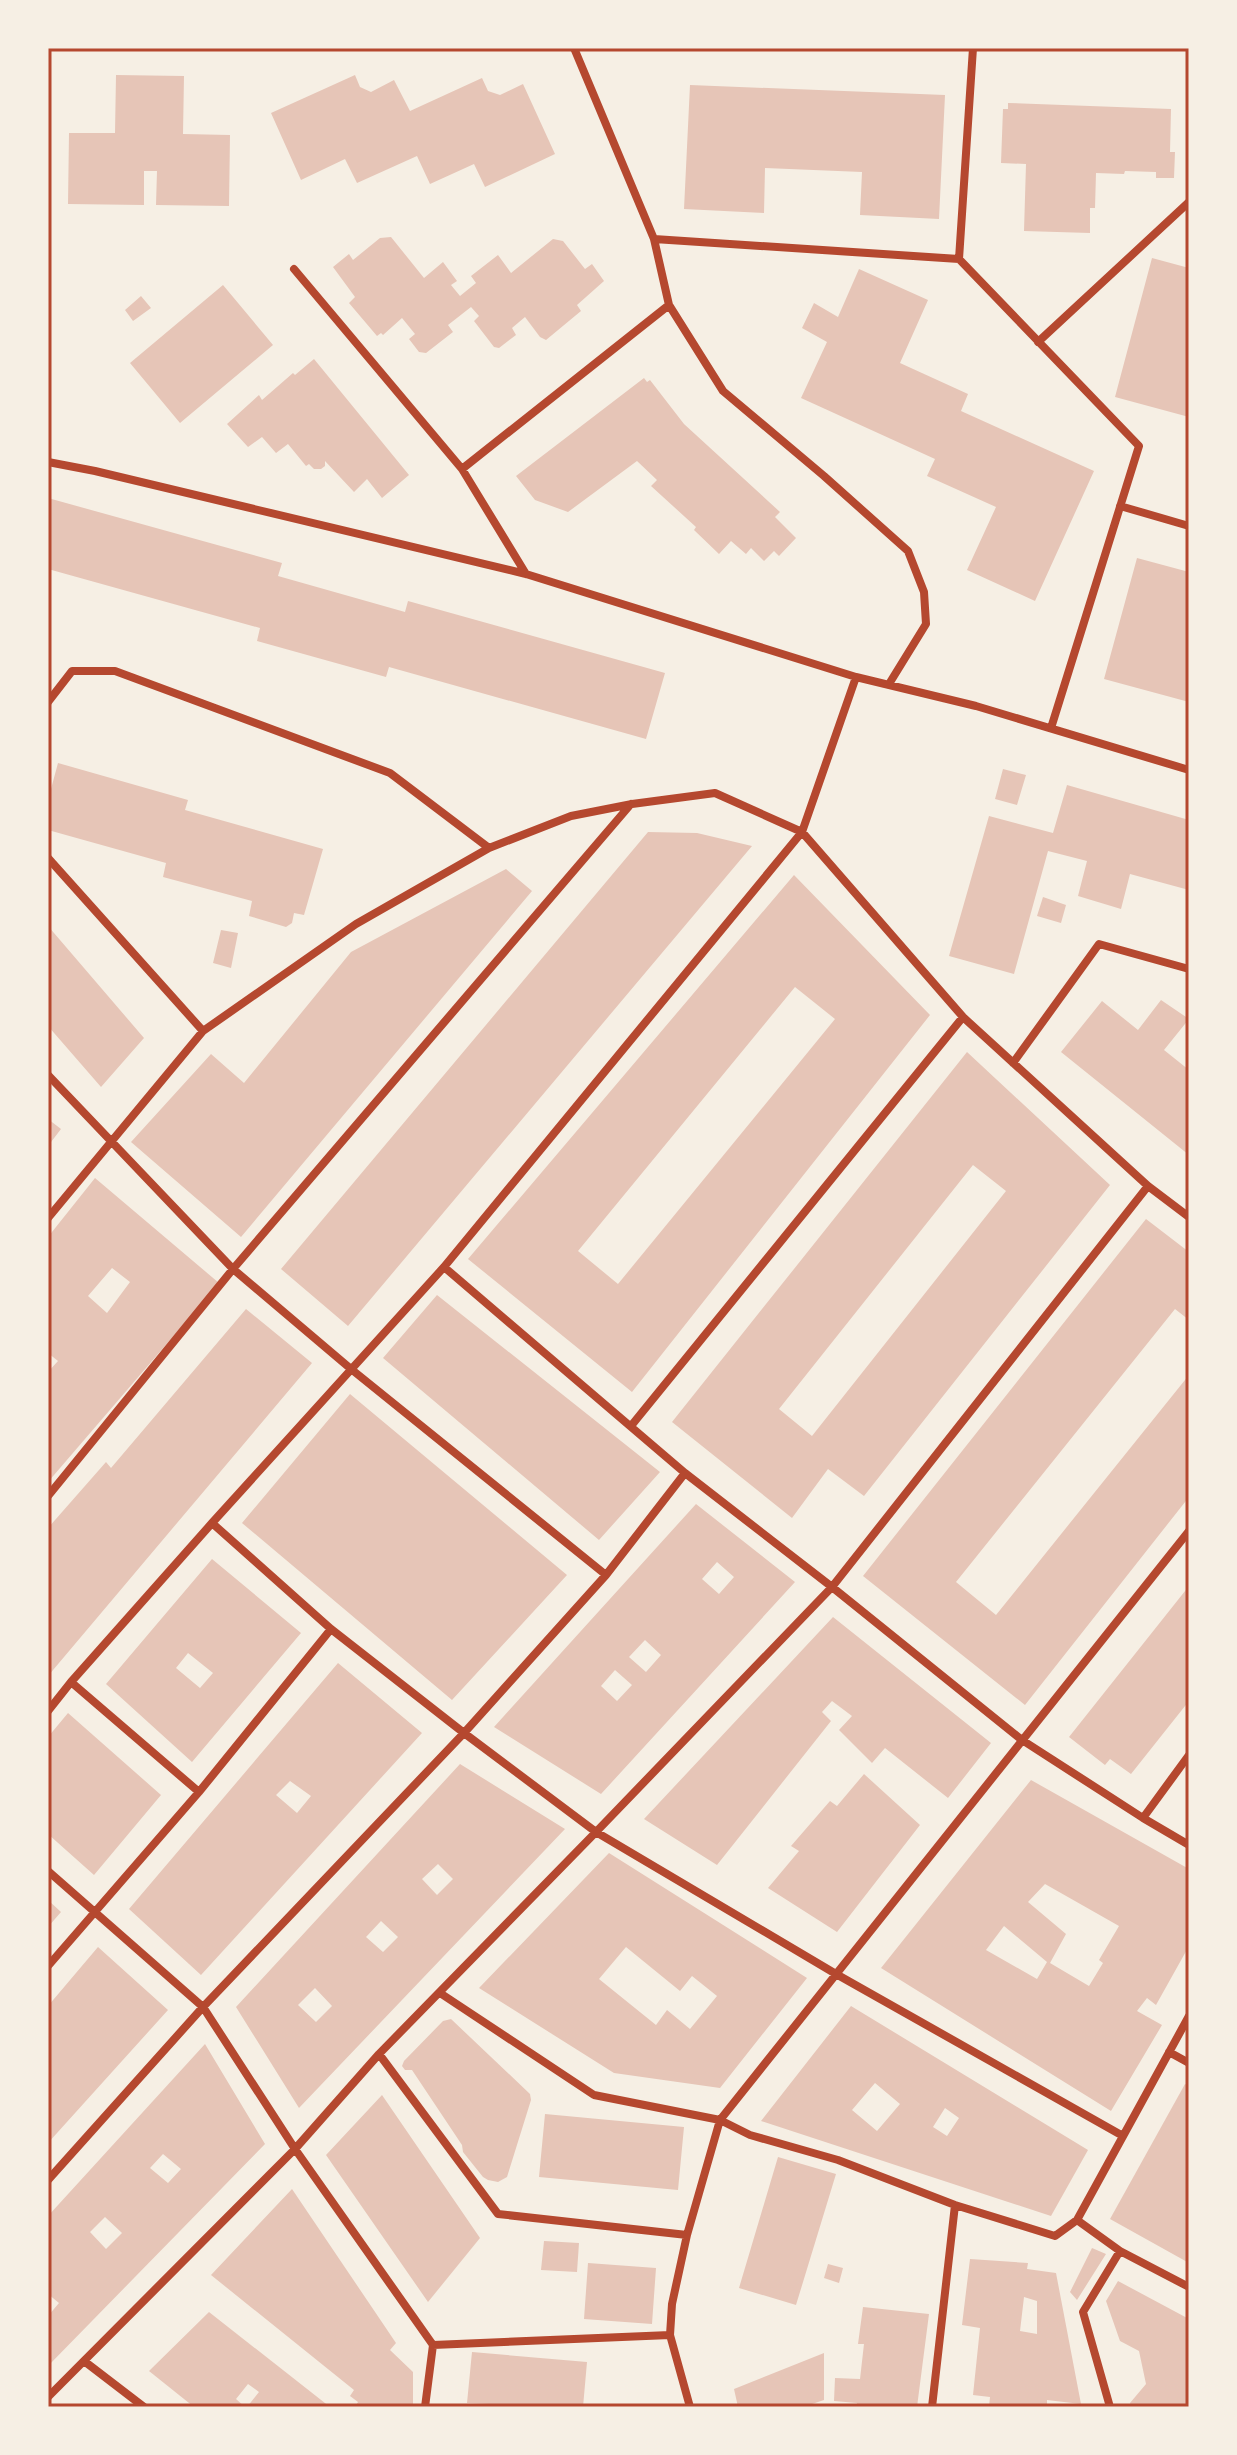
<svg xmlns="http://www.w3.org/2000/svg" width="1237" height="2455" font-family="'Alegreya Sans',sans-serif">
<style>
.building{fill:#e6c5b7;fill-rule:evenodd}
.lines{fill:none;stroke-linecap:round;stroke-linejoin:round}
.minor{stroke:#b5482f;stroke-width:8}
.neatline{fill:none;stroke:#b5482f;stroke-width:3}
</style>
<rect width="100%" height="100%" fill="#f6efe4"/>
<path class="building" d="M116 75 184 76 183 134 230 135 229 206 156 205 157 171H144V205L68 204 69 133H115Z
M355 75 360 87 371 92 394 80 410 111 482 78 488 91 500 95 523 84 555 154 485 187 474 164 430 184 417 156 357 183 345 159 301 180 271 113Z
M690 85 945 95 939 219 860 215 862 172 765 168 764 213 684 209Z
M1008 103 1171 109 1170 152H1175L1174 178H1156V172L1125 171 1124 174 1096 173 1095 208H1090V233L1024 231 1026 164 1001 163 1003 109H1008Z
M391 237 424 278 443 262 457 281 451 285 460 296 476 283 471 276 498 255 511 273 553 239 563 241 585 269 592 264 604 281 577 305 581 311 546 340 540 337 525 317 512 328 516 335 499 348 494 347 474 321 479 316 471 307 448 325 453 332 426 353 419 352 409 339 415 334 402 318 383 335 381 333 377 336 349 303 355 297 333 267 349 254 353 260 380 238Z
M1152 258 1189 268V417L1115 397Z
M859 269 928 300 900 363 968 394 961 411 1094 471 1035 601 967 570 996 507 927 476 935 459 801 398 827 342 802 328 814 303 838 317Z
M223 285 273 345 180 423 130 363Z
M141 296 151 308 133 321 125 310Z
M314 359 409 475 382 498 367 479 354 492 325 461V466L321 469H314L309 464 306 466 288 444 276 453 262 437 248 447 227 424 259 395 262 400 293 373 295 375Z
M644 378 647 382 650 380 684 424 780 512 775 517 796 538 779 556 774 551 764 561 751 548 746 554 731 541 719 554 694 530 696 527 651 486 657 480 637 461 568 512 535 500 516 476Z
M48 498 282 563 278 576 405 612 408 601 665 673 646 739 389 667 386 677 257 641 260 628 48 569Z
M1137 558 1189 572V702L1104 679Z
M58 763 188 800 185 810 323 849 304 915 294 913 292 923 286 927 249 916 252 901 163 877 166 863 48 830V800Z
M1003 769 1026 775 1017 805 995 799Z
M1067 785 1189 820V890L1130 874 1121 909 1078 896 1087 861 1048 851 1014 974 949 956 989 816 1053 833Z
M648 832 697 833 752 846 348 1326 281 1269Z
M506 869 532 891 241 1237 131 1142 211 1054 244 1083 351 952Z
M794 875 930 1015 632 1392 468 1259ZM795 987 835 1019 618 1284 578 1251Z
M1043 897 1066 905 1061 923 1037 916Z
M48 926 144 1038 101 1087 48 1026Z
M221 930 238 933 231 968 213 963Z
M1161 1000 1189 1019 1164 1050 1189 1070V1155L1061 1052 1102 1001 1138 1030Z
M967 1052 1110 1185 864 1496 828 1469 792 1518 672 1422ZM973 1165 1006 1191 812 1436 779 1409Z
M48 1119 61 1129 48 1146Z
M95 1178 219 1283 48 1482V1372L58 1361 48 1353V1237ZM112 1268 130 1282 107 1313 88 1296Z
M1146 1219 1189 1252V1320L1175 1309 956 1582 996 1615 1189 1375V1497L1025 1705 863 1576Z
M437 1295 660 1472 599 1540 383 1358Z
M246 1309 312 1363 48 1676V1528L106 1462 111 1468Z
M350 1394 567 1575 452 1700 242 1523Z
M696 1504 795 1582 601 1794 494 1727ZM717 1562 734 1577 719 1594 702 1579ZM645 1640 661 1655 646 1672 629 1657ZM615 1670 632 1685 617 1701 601 1686Z
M212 1559 301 1633 192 1762 106 1684ZM188 1653 213 1673 200 1688 176 1668Z
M1189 1586V1701L1131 1774 1110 1759 1105 1765 1069 1737Z
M833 1617 991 1743 948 1798 885 1748 872 1763 839 1730 852 1716 832 1701 822 1712 831 1721 717 1865 644 1819Z
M338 1663 422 1733 201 1975 129 1909ZM290 1781 311 1796 297 1813 276 1795Z
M68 1713 161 1795 94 1875 48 1834V1737Z
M460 1764 565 1829 299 2108 236 2007ZM438 1864 453 1879 437 1895 422 1879ZM381 1921 398 1937 383 1952 366 1937ZM315 1988 332 2006 316 2022 298 2005Z
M864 1774 920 1825 837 1932 768 1888 799 1851 791 1846 830 1801 837 1806Z
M1031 1780 1189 1869V1946L1156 2005 1147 1998 1137 2011 1162 2025 1111 2111 881 1968ZM1045 1884 1119 1926 1099 1960 1103 1963 1089 1986 1050 1963 1066 1934 1028 1902ZM1004 1926 1047 1962 1037 1979 986 1950Z
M609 1853 807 1978 720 2088 614 2073 479 1988ZM626 1947 680 1991 692 1976 717 1996 690 2029 667 2010 656 2025 599 1979Z
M48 1900 61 1912 48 1927Z
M98 1947 168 2010 48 2143V2006Z
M851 2006 1088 2150 1051 2216 761 2121ZM875 2083 900 2104 877 2131 852 2110ZM945 2108 959 2118 947 2136 933 2127Z
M451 2019 530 2094 531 2100 507 2177 498 2182 488 2180 483 2177 463 2152 462 2145 412 2070H405L402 2066 404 2061 443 2021Z
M205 2044 265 2144 48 2366V2316L59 2303 48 2294V2216ZM163 2154 181 2169 168 2183 150 2168ZM105 2217 122 2233 106 2249 90 2232Z
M1185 2084 1189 2086V2263L1110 2219Z
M382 2095 480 2238 428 2302 326 2155Z
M545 2114 684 2127 678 2190 539 2177Z
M778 2157 836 2174 796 2305 739 2288Z
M292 2189 396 2343 390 2350 413 2372V2407H355L358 2402 350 2396 354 2390 211 2275Z
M544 2241 579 2243 577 2272 541 2270Z
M1092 2248 1106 2254 1077 2300 1070 2292Z
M970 2259 1028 2263 1027 2269 1056 2273 1081 2404 1047 2400V2407H989L990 2397 973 2395 980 2328 962 2325ZM1024 2297 1037 2301V2334L1020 2331Z
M588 2263 656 2268 652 2324 584 2319Z
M828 2264 843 2268 839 2283 824 2278Z
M1118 2281 1189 2319V2407H1131L1130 2403 1146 2384 1139 2351 1120 2341 1106 2301Z
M863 2307 929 2314 917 2407H856L857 2403 834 2401 835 2378 860 2379 864 2344H858Z
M209 2312 330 2407H247L259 2392 248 2384 236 2399 245 2407H194L149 2371Z
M472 2352 587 2362 583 2407H489V2404L467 2403Z
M824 2353V2400L803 2407H738L734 2389Z"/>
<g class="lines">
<path class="minor" d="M574 48 654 239 669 305 723 391 824 476 908 551 924 592 926 624 889 684
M654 239 959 259 1139 446 1051 728
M959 259 973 48
M294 269 462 469 526 574
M1038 342 1189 202
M48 462 95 471 526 574 856 677 976 706 1189 770
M462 469 669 305
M1120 506 1189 526
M48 702 72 671H115L390 773 489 848
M48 858 203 1031
M1013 1063 1099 944 1189 969
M48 1075 233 1269 351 1369 606 1575
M48 1218 203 1031 356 924 489 848 571 816 632 804 715 793 802 832 963 1017 1148 1186 1189 1217
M444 1267 685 1473 832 1587 1022 1740 1143 1818 1189 1845
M631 1426 963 1017
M48 1496 233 1269 631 804
M212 1523 331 1629 464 1733 596 1832 836 1974 1123 2136
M71 1682 199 1792
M48 1711 71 1682 212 1523 444 1267 802 832 856 677
M1143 1818 1189 1755
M48 1871 203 2007 295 2149 433 2345
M48 1966 199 1792 331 1629
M440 1993 594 2095 720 2120 750 2135 838 2160 955 2205 1055 2236 1077 2220 1120 2251 1189 2287
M1169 2052 1189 2063
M379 2054 498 2214 687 2235
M48 2180 203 2007 464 1733 606 1575 685 1473
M1077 2220 1189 2016
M84 2361 144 2407
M48 2397 295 2149 379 2054 596 1832 832 1587 1148 1186
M425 2407 433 2345 670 2335
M690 2407 670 2335 672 2304 687 2235 720 2120 1189 1531
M932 2407 955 2205
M1110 2407 1083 2312 1120 2251"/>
</g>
<rect width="1237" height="2455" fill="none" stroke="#f6efe4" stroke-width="100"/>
<rect x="50" y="50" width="1137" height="2355" class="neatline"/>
</svg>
